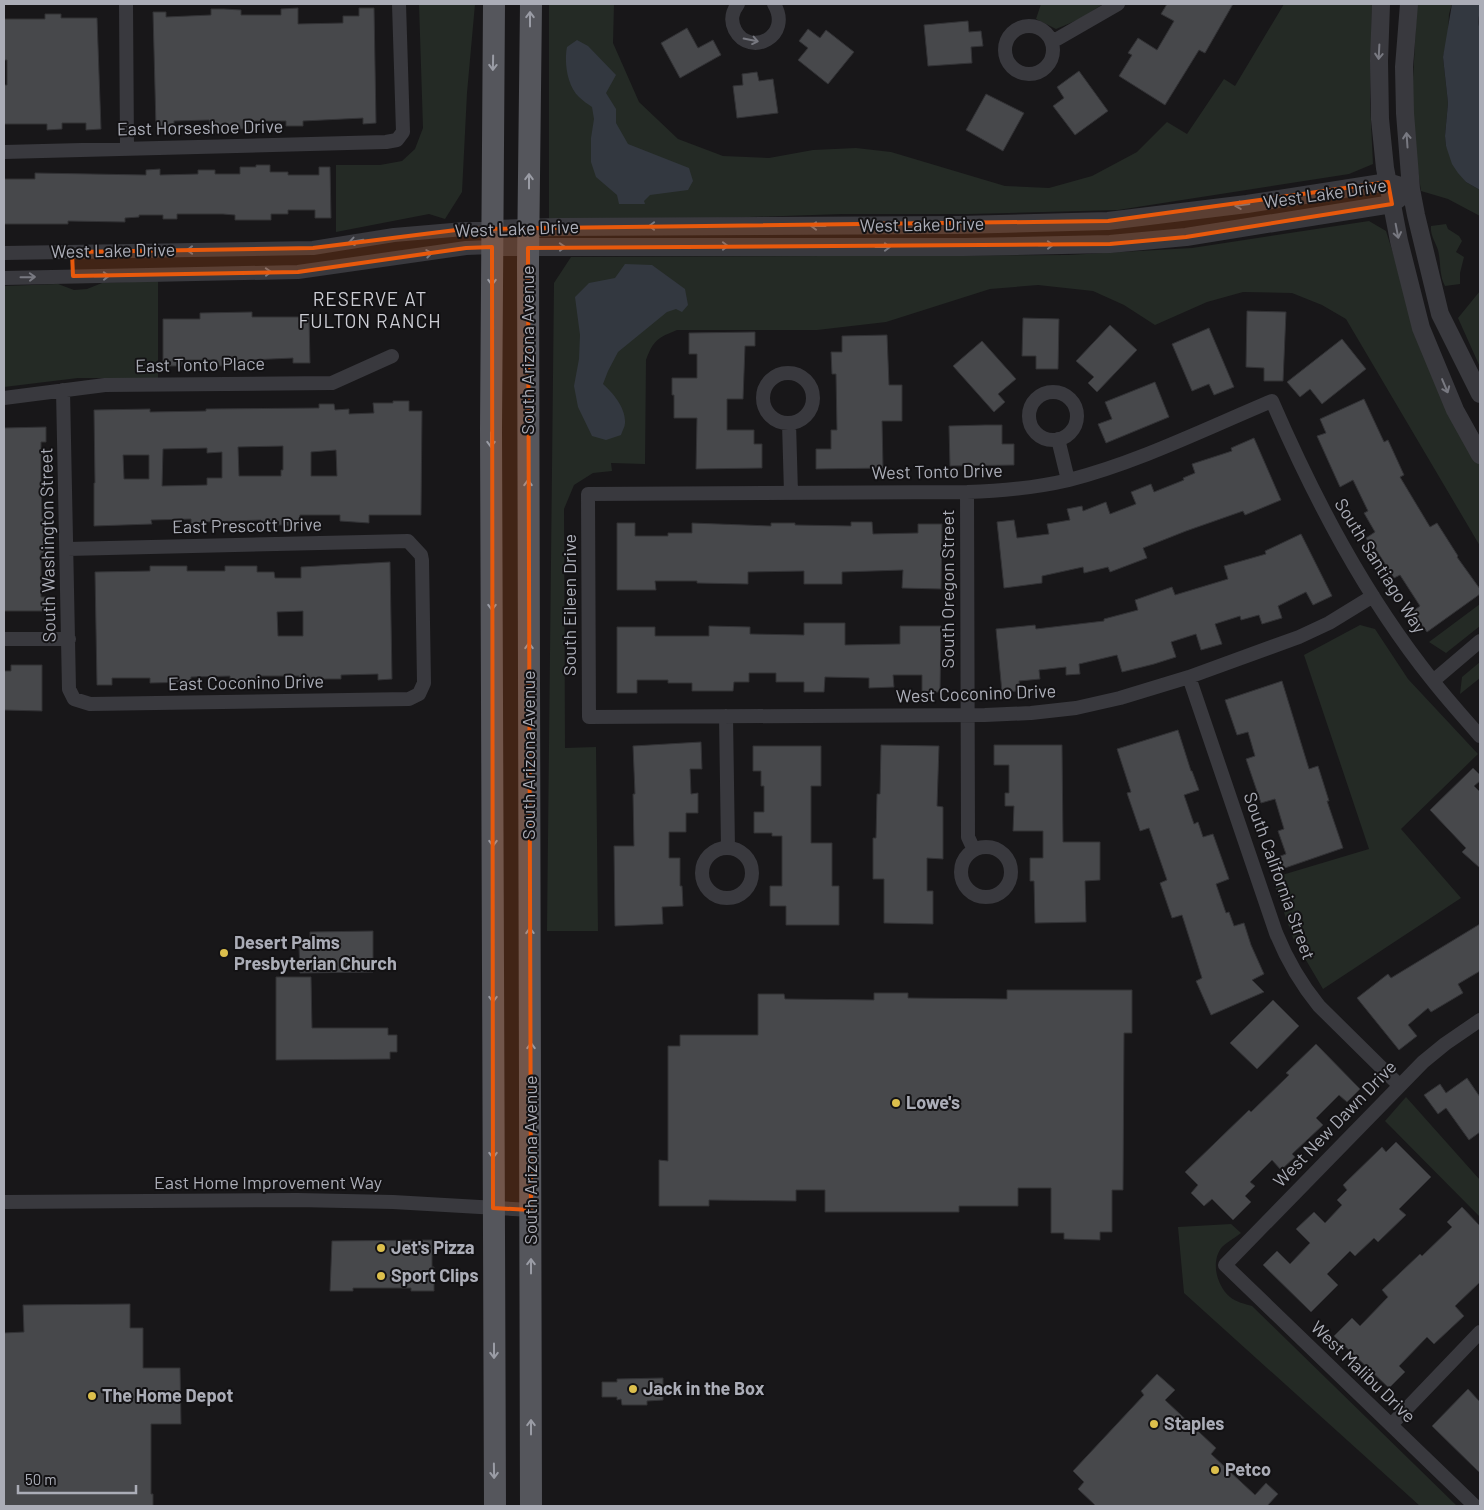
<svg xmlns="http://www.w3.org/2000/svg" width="1484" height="1510" font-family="Barlow,sans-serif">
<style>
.green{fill:#242a25}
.water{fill:#333840}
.building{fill:#47484b;stroke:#323235;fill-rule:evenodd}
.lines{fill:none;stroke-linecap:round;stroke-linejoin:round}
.minor{stroke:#39393e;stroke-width:14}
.tertiary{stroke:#39393e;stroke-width:18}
.primary{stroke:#55565c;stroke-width:22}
.oneway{stroke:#9a9ca5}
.oneway2{stroke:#787981}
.marked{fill:#e8590c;fill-opacity:0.2;stroke:#e8590c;stroke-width:4;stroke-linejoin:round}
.poi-dot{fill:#dcbf4c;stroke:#131214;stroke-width:2}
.labels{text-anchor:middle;stroke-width:4;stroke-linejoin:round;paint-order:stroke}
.street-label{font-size:18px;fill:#abadb7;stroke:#131214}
.poi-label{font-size:18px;font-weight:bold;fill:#abadb7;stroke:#131214;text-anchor:start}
.neighbourhood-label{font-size:19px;letter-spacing:1px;fill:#cccdd4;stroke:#131214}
</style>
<rect width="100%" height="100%" fill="#181719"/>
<path class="green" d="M419 4H475L467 93 462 192 445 219 429 214 336 232V165H380L402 161 415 149 423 128Z
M549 4H614L613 43 639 102 678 139 723 156 769 158 813 150 856 148 891 152 1005 186 1049 188 1092 176 1137 152 1167 122 1187 134 1224 79 1235 86 1284 4H1372L1370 103 1373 164 1349 174 1118 210 969 214H842L630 221 549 219Z
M1041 4H1103L1080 19 1056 29 1036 19Z
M1417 4H1452L1449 14 1448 36 1443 57 1448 103 1445 136 1446 146 1466 182 1480 190V216L1448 199 1421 191 1414 144 1412 99Z
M1369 221 1386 231 1425 353 1480 466V546L1346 319 1322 305 1292 293 1243 292 1207 302 1155 325 1124 305 1093 291 1038 285 990 289 886 322 817 330H677C658 338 654 339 646 360L645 464 611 463 612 471 593 473 574 485 564 509 565 748 596 747 598 931H547L554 283 571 257 1068 255 1192 248Z
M1446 224 1448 229 1459 236 1462 241 1456 252 1464 257 1460 273V284L1445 286C1439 275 1441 262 1438 250 1435 241 1430 235 1431 226Z
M158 281V378H78L4 387V286L58 284 74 290 87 289 102 283Z
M1480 291V367L1458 318Z
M1480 604V626L1446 653 1429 642Z
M1360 625 1375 629 1408 679 1478 754 1401 829 1461 898 1323 989 1293 938 1272 878 1369 849 1304 655Z
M1480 662V678L1460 694 1462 677Z
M1406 1097 1480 1180V1217L1385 1121Z
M1231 1224 1241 1233C1235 1238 1227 1242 1222 1247 1210 1262 1217 1286 1230 1297 1236 1302 1245 1304 1252 1306L1457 1506H1420L1184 1293 1178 1227Z"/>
<path class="water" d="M1452 4H1480C1480 13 1477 22 1480 30V190L1466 182 1458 173 1452 164 1446 146 1445 136 1448 103 1443 57Z
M577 40 588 46 616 75 606 93 616 109V123L628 144 689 168 693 181 688 190 650 195 644 201 645 204H619L617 195 596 177 591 162V138L594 119 592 107C588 104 583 101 579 97 567 86 564 62 567 47Z
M625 264 652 265 685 289 688 305 682 312 676 309 667 312 618 352 608 371 603 384C613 393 626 408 625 423 625 427 622 431 621 435L606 440 592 436 578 407 574 386 579 359 580 335 575 297 589 283 615 278Z"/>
<path class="building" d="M1167 4H1233L1205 53 1199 50 1165 105 1119 76 1132 55 1128 53 1138 38 1157 50 1174 21 1161 14Z
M298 8V24L343 23V16H359V8H374L376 123 363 124V118L303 121V126H286V121H248V129H232V125L210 126 209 120 174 121V126L156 127 153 12H166V17L211 15V9H224L241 10V15H281V9Z
M45 14H61V18H97L101 129 86 130V123H62V129L47 130V124H4V85H7V60H4V19H45Z
M968 21 969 32 981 31 983 46 971 47 972 63 928 66 924 25Z
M687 28 698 48 713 40 721 55 680 78 661 43Z
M808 29 820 38 826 30 854 52 828 84 798 60 808 48 799 41Z
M1079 71 1108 111 1075 135 1053 106 1064 98 1057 87Z
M757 72 759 81 773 79 778 113 737 118 733 86 743 85 742 74Z
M986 94 1024 113 1003 151 966 130Z
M256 165H270V172H288V175H319V167H330L331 218H315V210H288V214H271V220H235V215L223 214H177V219H163V215H139V217L125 218V222L68 221V224H4V179H35V173L146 175V170L160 169V175L198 174V170H215V174H240V167H256Z
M1247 311 1286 312 1283 381H1264V368L1246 367Z
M252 312V317H309L310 363H293V358L250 360V366H217V360H182V366H163V319H200V313Z
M1023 318 1059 319 1058 369H1036V356H1022Z
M1110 325 1137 350 1097 392 1088 383 1094 377 1076 361Z
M1209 328 1234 387 1214 395 1209 384 1192 391 1172 344Z
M755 332V346H745L743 399H727V430H754V444H762V468L696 469 697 418H674V395H672V378H697V354H689V333Z
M887 335 889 385H902V421H882L883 468 816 469V449H831V430H837L836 374H832L831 352H842V336Z
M1342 339 1366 369 1322 404 1310 389 1300 397 1287 382Z
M982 341 1016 379 998 394 1005 402 994 412 953 366Z
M1155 382 1169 417 1106 443 1098 424 1112 419 1105 402Z
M1364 399 1384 442 1388 440 1404 475 1400 477 1430 527 1437 523 1458 556 1457 557 1480 589V594L1427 632 1412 612 1420 606 1400 575 1394 578 1375 548 1373 549 1366 538 1375 532 1364 513 1368 511 1353 480 1340 487 1317 436 1326 433 1320 419Z
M393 401H409V411H422L421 515H369V523L340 521V515H300L299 526 261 524V520L204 522V524H191V519L151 520 152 524 94 526V483H95L94 410 150 409V412L206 411V409L319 408V404H334L335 410 349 409V414L374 413 373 403H393ZM283 446V470H281V476H239L238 447ZM207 448V453L222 452V478H207V485L162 486 163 449ZM336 450 337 476H311V452ZM123 455H149V479H124Z
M985 425H1002V444H1014V465L950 466 949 426Z
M46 427V442H41V480L42 519 47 518V535H43L44 553H41V597H48V611H4V428Z
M1254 438 1281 500 1245 515 1243 511 1186 531 1143 548 1147 558 1110 572 1108 567 1084 573 1083 567 1042 576V583L1004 588 997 522 1014 520 1017 538 1049 534 1047 524 1070 520 1067 509 1082 506 1083 511 1106 502 1110 514 1136 504 1131 492 1151 484 1154 492 1184 480 1183 478 1195 473 1192 464 1232 451 1231 448Z
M851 522H872L873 534 918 533V524H942L941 589 902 588 903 570 842 572V584H804V571L748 572V584L697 583V581H655L656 590H617V523H635V536H668V533H692V523L771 526V523H795V525L851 526Z
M1301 534 1332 596 1313 605 1306 592 1278 606 1282 618 1262 624 1259 615 1241 620 1240 616 1215 624 1222 644 1201 650 1196 634 1171 642 1176 657 1154 664 1122 672 1117 655 1079 664 1080 674 1066 675V667L1039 670 1040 679 1019 681 1020 691 1002 692 996 629 1035 625 1036 629 1104 621V619L1138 610 1135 600 1172 587 1175 595 1228 579 1224 566 1266 554 1265 551Z
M390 562 392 679 378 680V674L341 675V679H317V682H299V676H260V681H230V676L191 677V682L150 683V678H112V685H97L95 572 150 571V566H187V571H225V566H257V572H274L275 578H301V567ZM303 611V636H278L277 612Z
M804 623H845V645L900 644V626H941L940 692H922V675H893L894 687 869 688V678L825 677 824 692H804V682H776V673H749V682H734L733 691H692V683H668V680H637V693H617V627H655V636H709V626L750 627V634L804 635Z
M11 665H42V711L4 710V671H11Z
M1282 681 1309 769 1318 766 1329 801H1327L1343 848 1282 869 1278 857 1286 854 1278 831 1284 829 1275 799 1261 803 1246 759 1255 756 1248 732 1237 735 1225 700Z
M1178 730 1191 771H1192L1199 790 1184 795 1194 824 1198 822 1203 837 1213 834 1229 879 1216 884 1226 913 1229 912 1234 926 1244 923 1251 945 1264 974 1252 980 1264 992 1211 1015 1196 981 1202 978 1182 915 1172 918 1160 883 1167 880 1149 828 1140 831 1127 793 1131 792 1117 749Z
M701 742 702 769H690L691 794 698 793V813H686V832H669V858H680V886H682L683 906 662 907 663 924 615 926 614 846H634L633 794H635L633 746Z
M881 745 939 746 937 806 943 807V859L927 858V891H933V924L884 923V879H873V838H876L877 794H880Z
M994 745H1062L1063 842H1100V880L1085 881 1086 922 1035 923 1034 881H1030V858H1043V831H1013L1014 806H1005V793H1009V765H994Z
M753 746H821V786H811V843H832V886H839V925H786V906H770V886H782V836H772V833H754V812H764V786H761V771H753Z
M1473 768 1480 775V781L1474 786 1480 792V868L1462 852 1466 848 1430 810Z
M1480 924V971L1458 984 1463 993 1431 1012 1428 1008 1408 1025 1417 1036 1399 1050 1357 998 1388 974 1391 978Z
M373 931V972L300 973 299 947H310V932Z
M276 977H311L312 1028H388V1035H397V1052H390V1059L276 1060Z
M1007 990H1132V1033H1124L1123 1190H1112V1232H1100V1240L1064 1239V1233H1051V1188H1018V1206H959V1212H825V1190H796V1201L709 1200V1206H659V1160L668 1161V1046H680V1035H758V994H784L785 999 874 1000V993H908V998L1007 999Z
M1273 1000 1299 1026 1257 1069 1230 1043Z
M1316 1044 1360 1089 1347 1102 1339 1095 1316 1118 1323 1125 1292 1154 1295 1157 1281 1170 1272 1160 1250 1182 1255 1186 1245 1196 1251 1202 1233 1220 1212 1199 1204 1206 1191 1193 1198 1185 1185 1172 1249 1110 1251 1112 1289 1075 1286 1073Z
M1467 1078 1480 1097V1132L1469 1140 1446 1108 1438 1114 1424 1095 1440 1084 1446 1093Z
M1396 1142 1431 1177 1399 1209 1406 1215 1378 1242 1374 1238 1355 1256 1350 1251 1327 1274 1338 1285 1311 1312 1263 1265 1277 1251 1290 1264 1310 1243 1296 1229 1314 1212 1325 1223 1342 1205 1337 1200 1347 1190 1343 1185 1382 1147 1386 1152Z
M1462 1207 1480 1226V1282L1455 1306 1464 1316 1434 1344 1427 1337 1399 1366 1405 1372 1389 1388 1334 1336 1352 1318 1360 1326 1388 1297 1382 1290 1420 1254 1422 1256 1452 1227 1447 1222Z
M432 1240V1267H434V1291H411V1288H353V1291H330L332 1241Z
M130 1304V1328H143V1368H180L181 1424H151V1494H153V1506H4V1333L24 1332 23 1305Z
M1157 1374 1175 1390 1165 1400 1216 1448 1211 1454 1255 1495 1266 1483 1278 1494 1267 1506H1096L1078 1489 1084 1482 1073 1471 1144 1395 1141 1391Z
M663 1378V1400L647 1401V1405H622L621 1399 617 1400V1397H602V1382H617V1379Z
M1468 1389 1480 1402V1473L1432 1426Z"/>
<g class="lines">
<path class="minor" d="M126 4 127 148
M738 4C732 12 730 20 735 30 750 58 793 36 774 4
M1005 50a24 24 0 1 1 48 0a24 24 0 1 1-48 0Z
M1052 42 1118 4
M4 152 386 142 397 140 403 132 399 4
M4 253 313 248 394 235 464 229H492
M4 278 298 272 466 248 492 247
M763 398a25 25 0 1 1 50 0a25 25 0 1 1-50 0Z
M63 390 69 689 74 699 90 704 409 699 419 694 424 683 422 560 421 555 408 541 67 549
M1029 416a24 24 0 1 1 48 0a24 24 0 1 1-48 0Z
M4 398 105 385 332 383 392 356
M789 423 791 493
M1058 439 1068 480
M967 492 968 837 974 850
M1373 596 1329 623 1299 637 1189 677 1120 698 1076 708 1031 713 985 715 589 717 588 494 967 492C1001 491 1035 488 1069 480 1139 462 1205 429 1272 401 1315 500 1365 596 1433 681 1448 700 1464 718 1480 736
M4 639H69
M1189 677 1276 933C1287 960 1300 983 1319 1006L1399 1085
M1433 681 1480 641
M726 716 728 848
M961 872a25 25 0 1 1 50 0a25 25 0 1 1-50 0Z
M702 873a25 25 0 1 1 50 0a25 25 0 1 1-50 0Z
M4 1202 297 1200 393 1202 531 1210
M1391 1425 1480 1332
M1475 1506 1225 1265 1423 1062 1445 1044 1480 1020"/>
<path class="tertiary" d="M1381 4 1379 61 1380 119 1385 168 1399 241 1421 328 1455 410 1480 455
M1409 4 1404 67 1405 113 1411 189 1416 215 1440 314 1480 394
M492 229 556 227 958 225 1108 221 1247 204 1388 182 1411 189
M492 247H964L1110 244 1186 237 1392 204 1411 189"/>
<path class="primary" d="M494 4 491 430 495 1506
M531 4 528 263 531 1506"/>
</g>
<defs><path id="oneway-shaft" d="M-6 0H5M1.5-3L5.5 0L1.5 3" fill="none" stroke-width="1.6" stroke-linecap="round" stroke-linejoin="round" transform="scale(1.25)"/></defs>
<g class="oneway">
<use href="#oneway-shaft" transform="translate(530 19) rotate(-90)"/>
<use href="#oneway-shaft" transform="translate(493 63) rotate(91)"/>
<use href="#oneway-shaft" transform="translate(529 181) rotate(-90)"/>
<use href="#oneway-shaft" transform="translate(492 278) rotate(90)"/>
<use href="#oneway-shaft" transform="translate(491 440) rotate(90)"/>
<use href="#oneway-shaft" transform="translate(528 487) rotate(-90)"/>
<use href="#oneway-shaft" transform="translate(492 603) rotate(90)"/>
<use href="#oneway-shaft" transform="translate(529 650) rotate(-90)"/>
<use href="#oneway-shaft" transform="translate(493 839) rotate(90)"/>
<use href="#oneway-shaft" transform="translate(530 935) rotate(-91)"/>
<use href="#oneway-shaft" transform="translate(493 995) rotate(90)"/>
<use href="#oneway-shaft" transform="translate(531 1050) rotate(-90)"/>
<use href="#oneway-shaft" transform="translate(493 1151) rotate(90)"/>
<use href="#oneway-shaft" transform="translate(531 1266) rotate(-90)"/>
<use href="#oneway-shaft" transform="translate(494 1351) rotate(90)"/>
<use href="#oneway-shaft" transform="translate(531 1427) rotate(-90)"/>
<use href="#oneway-shaft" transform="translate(494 1471) rotate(89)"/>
</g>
<g class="oneway2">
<use href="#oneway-shaft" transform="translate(751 40) rotate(11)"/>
<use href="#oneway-shaft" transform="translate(1379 52) rotate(93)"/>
<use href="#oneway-shaft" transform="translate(1407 140) rotate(-94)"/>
<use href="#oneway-shaft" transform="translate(1242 205) rotate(172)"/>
<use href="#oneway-shaft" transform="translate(656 226) rotate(180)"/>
<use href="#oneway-shaft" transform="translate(818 226) rotate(180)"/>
<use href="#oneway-shaft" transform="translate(1397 231) rotate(79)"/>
<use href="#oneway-shaft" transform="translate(356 241) rotate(171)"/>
<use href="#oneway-shaft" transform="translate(1046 245) rotate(-1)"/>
<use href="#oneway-shaft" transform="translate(721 246)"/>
<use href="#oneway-shaft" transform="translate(558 247) rotate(-1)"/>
<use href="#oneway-shaft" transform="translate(883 247)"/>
<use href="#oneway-shaft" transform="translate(194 250) rotate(179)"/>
<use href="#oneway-shaft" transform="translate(425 254) rotate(-8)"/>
<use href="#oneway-shaft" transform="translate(264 272) rotate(-1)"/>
<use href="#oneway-shaft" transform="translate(102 276) rotate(-1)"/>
<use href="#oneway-shaft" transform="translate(28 277) rotate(-1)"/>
<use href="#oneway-shaft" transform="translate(1445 386) rotate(67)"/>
</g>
<path class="marked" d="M1388 182 1392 204 1186 237 1110 244 528 248 531 1210 493 1208 492 247 466 248 298 272 73 276 72 252 313 248 464 229 1108 221Z"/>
<g class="poi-dot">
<circle cx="224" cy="953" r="5"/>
<circle cx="896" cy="1103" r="5"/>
<circle cx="381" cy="1248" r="5"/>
<circle cx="381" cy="1276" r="5"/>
<circle cx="633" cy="1389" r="5"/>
<circle cx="92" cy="1396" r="5"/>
<circle cx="1154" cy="1424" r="5"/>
<circle cx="1215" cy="1470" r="5"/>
</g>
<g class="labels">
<g class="street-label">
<text transform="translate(200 128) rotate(-1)" y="6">East Horseshoe Drive</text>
<text transform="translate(1325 194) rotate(-8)" y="6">West Lake Drive</text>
<text transform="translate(922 225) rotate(-1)" y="6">West Lake Drive</text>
<text transform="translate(517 229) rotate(-2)" y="6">West Lake Drive</text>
<text transform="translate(113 251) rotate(-1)" y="6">West Lake Drive</text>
<text transform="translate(528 350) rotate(-90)" y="6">South Arizona Avenue</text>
<text transform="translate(200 365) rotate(-1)" y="6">East Tonto Place</text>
<text transform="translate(937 472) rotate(-1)" y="6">West Tonto Drive</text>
<text transform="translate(247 526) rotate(-1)" y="6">East Prescott Drive</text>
<text transform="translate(48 545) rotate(-91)" y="6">South Washington Street</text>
<text transform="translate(1380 566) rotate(58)" y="6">South Santiago Way</text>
<text transform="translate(948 589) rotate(-90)" y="6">South Oregon Street</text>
<text transform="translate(570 605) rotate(-90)" y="6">South Eileen Drive</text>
<text transform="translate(246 683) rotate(-1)" y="6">East Coconino Drive</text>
<text transform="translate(976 694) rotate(-2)" y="6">West Coconino Drive</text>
<text transform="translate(529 755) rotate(-90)" y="6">South Arizona Avenue</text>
<text transform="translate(1279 876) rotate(70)" y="6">South California Street</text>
<text transform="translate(1335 1124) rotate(-46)" y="6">West New Dawn Drive</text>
<text transform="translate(531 1160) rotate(-90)" y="6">South Arizona Avenue</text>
<text x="268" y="1189">East Home Improvement Way</text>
<text transform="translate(1363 1372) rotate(44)" y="6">West Malibu Drive</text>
</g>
<g class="poi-label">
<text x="234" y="949">Desert Palms<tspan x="234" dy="21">Presbyterian Church</tspan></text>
<text x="906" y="1109">Lowe's</text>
<text x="391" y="1254">Jet's Pizza</text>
<text x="391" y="1282">Sport Clips</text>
<text x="643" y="1395">Jack in the Box</text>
<text x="102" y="1402">The Home Depot</text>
<text x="1164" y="1430">Staples</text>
<text x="1225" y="1476">Petco</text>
</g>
<g class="neighbourhood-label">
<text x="370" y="306">RESERVE AT<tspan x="370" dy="22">FULTON RANCH</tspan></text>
</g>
</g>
<rect width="1484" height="1510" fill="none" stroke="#abadb7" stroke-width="10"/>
<path d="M18 1485v8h118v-8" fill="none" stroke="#abadb7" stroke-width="2.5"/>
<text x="25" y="1485" font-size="15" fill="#abadb7" stroke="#131214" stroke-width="4" paint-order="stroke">50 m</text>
</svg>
